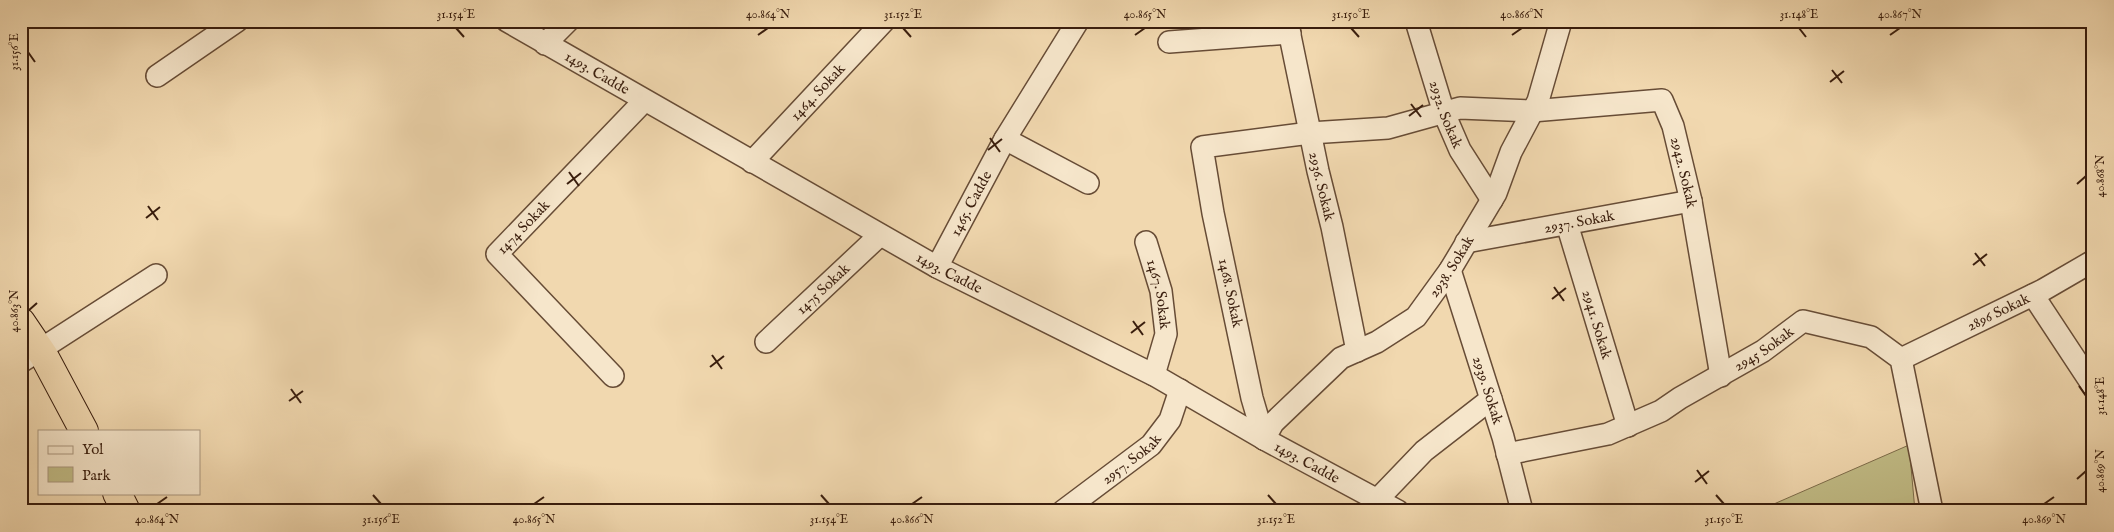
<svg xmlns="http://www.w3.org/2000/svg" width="2114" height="532" font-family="'IM FELL English',serif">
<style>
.green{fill:#c1bc86;stroke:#7d6c4a}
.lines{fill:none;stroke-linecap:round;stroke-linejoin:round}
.minor-casing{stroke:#674c36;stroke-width:24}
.highway-casing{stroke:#391d0d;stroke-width:30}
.minor{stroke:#f6e6cb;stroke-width:21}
.highway{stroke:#f1d8af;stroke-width:28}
.ticks{fill:none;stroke:#391d0d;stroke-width:2}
.labels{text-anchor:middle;stroke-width:4;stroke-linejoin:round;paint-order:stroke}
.street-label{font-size:15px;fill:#391d0d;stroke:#f6e6cb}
.neatline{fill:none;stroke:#391d0d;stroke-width:2}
.ticks-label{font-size:12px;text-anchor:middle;fill:#391d0d}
</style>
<rect width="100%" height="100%" fill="#f1d8af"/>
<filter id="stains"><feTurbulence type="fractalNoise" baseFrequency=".004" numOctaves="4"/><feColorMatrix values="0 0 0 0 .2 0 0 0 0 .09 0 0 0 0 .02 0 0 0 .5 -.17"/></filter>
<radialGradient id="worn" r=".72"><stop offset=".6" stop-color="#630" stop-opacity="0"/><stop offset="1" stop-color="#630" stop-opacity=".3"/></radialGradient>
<path class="green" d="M1909 445 1915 511H1768L1767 507Z"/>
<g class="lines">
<defs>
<g id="minor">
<path id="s1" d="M507 21 937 267 1154 375 1264 439 1398 511"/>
<path id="s2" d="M1287 21 1318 171 1332 227 1357 351"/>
<path id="s3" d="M1416 21 1444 113 1460 150 1492 200"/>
<path d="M1169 42 1290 33"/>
<path d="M545 44 568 21"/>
<path d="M157 76 237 21"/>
<path d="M1005 139 1078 21"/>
<path id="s4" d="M752 162 884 21"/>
<path id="s5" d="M1567 224 1628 426"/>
<path id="s6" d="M1146 242 1161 291 1166 334 1154 375"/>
<path id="s7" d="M1466 242 1691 201"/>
<path id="s8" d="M937 267 1005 139 1088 183"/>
<path id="s9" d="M1450 270 1503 437 1522 511"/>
<path d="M2033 295 2093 386"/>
<path id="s10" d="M766 342 880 235"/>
<path id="s11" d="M1901 359 2043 290 2093 261"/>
<path d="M21 362 156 275"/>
<path id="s12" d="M613 376 497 254 644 101"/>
<path id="s13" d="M1264 439 1252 398 1213 213 1202 147 1310 133 1388 128 1460 108 1532 111 1662 100 1673 126 1691 201 1721 376"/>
<path id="s14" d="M1264 439 1273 423 1341 358 1377 342 1416 317 1450 270 1496 193 1511 152 1538 101 1561 21"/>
<path id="s15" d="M1507 454 1608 434 1661 411 1680 398 1763 351 1803 321 1871 337 1901 359 1932 511"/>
<path d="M1376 501 1424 451 1491 399"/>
<path id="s16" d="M1063 511 1151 445 1170 420 1180 390"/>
</g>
<path id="highway" d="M21 322 44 356 84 431
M117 493 126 511"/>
</defs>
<use href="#minor" class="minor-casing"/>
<use href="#highway" class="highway-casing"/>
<use href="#minor" class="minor"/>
<use href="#highway" class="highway"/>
</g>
<path class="ticks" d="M456 28 464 37M903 28 911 37M1351 28 1359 37M1799 28 1806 37M758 35 768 28M1135 35 1145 28M1512 35 1522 28M1890 35 1900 28M28 52 35 62M1832 70 1842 83M1830 82 1844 71M1411 104 1421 117M1409 116 1423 105M990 138 1000 152M988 150 1002 139M569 172 579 186M567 184 581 173M2077 184 2086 176M148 206 158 220M146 218 160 207M1975 253 1985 266M1973 265 1987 254M1554 287 1564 301M1552 299 1566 288M28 311 37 303M1133 321 1143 335M1131 333 1145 322M712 355 722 369M710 367 724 356M2079 386 2086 396M291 389 301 403M289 401 303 391M1697 470 1707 484M2077 479 2086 471M1695 482 1709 471M373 495 381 504M821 495 829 504M1268 495 1276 504M1716 495 1724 504M157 504 167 497M534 504 544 497M912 504 922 497M2044 504 2054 497"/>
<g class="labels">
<g class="street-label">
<text dy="5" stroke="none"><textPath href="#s1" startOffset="104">1493. Cadde</textPath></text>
<text dy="5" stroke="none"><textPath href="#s4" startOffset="96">1464. Sokak</textPath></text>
<text dy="5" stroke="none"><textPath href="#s3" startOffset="98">2932. Sokak</textPath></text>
<text dy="5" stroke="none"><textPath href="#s13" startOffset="839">2942. Sokak</textPath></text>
<text dy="5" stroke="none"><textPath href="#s2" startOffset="169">2936. Sokak</textPath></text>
<text dy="5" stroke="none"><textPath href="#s8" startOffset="72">1465. Cadde</textPath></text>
<text dy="5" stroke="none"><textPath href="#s7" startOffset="115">2937. Sokak</textPath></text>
<text dy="5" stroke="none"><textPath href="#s12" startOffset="206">1474 Sokak</textPath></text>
<text dy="5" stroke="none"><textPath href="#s14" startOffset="260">2938. Sokak</textPath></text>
<text dy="5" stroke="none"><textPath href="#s1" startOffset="509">1493. Cadde</textPath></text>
<text dy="5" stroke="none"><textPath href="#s10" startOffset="78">1475 Sokak</textPath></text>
<text transform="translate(1231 293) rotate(78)" y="5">1468. Sokak</text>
<text dy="5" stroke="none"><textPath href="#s6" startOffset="54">1467. Sokak</textPath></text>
<text dy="5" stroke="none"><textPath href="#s11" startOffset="108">2896 Sokak</textPath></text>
<text dy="5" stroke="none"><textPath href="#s5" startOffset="105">2941. Sokak</textPath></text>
<text dy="5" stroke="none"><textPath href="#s15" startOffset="281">2945 Sokak</textPath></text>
<text dy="5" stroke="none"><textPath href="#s9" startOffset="126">2939. Sokak</textPath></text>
<text dy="5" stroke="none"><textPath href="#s16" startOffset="86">2957. Sokak</textPath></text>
<text dy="5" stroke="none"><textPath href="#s1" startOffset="914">1493. Cadde</textPath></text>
</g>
</g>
<rect width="2114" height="532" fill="none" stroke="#f1d8af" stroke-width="55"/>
<rect x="38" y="430" width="162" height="65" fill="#f6e6cb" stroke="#aa967f"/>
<rect x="48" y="446" width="25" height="8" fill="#f6e6cb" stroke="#aa967f"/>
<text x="82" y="454" font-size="15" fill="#391d0d">Yol</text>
<rect x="48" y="467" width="25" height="15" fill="#c1bc86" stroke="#aa967f"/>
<text x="82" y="480" font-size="15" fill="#391d0d">Park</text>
<rect x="28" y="28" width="2058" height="476" class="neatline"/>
<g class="ticks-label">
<text x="456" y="18">31.154°E</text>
<text x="768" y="18">40.864°N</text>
<text x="903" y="18">31.152°E</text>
<text x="1145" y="18">40.865°N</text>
<text x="1351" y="18">31.150°E</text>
<text x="1522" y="18">40.866°N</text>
<text x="1799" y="18">31.148°E</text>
<text x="1900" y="18">40.867°N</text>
<text transform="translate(14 52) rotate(-90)" y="4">31.156°E</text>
<text transform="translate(2100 176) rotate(-90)" y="4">40.868°N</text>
<text transform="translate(14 311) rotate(-90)" y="4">40.863°N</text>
<text transform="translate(2100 396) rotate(-90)" y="4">31.148°E</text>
<text transform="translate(2100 471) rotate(-90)" y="4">40.869°N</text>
<text x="157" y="523">40.864°N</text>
<text x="381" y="523">31.156°E</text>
<text x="534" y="523">40.865°N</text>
<text x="829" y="523">31.154°E</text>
<text x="912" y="523">40.866°N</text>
<text x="1276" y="523">31.152°E</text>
<text x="1724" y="523">31.150°E</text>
<text x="2044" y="523">40.869°N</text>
</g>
<rect width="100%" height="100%" filter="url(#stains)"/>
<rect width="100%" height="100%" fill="url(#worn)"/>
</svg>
